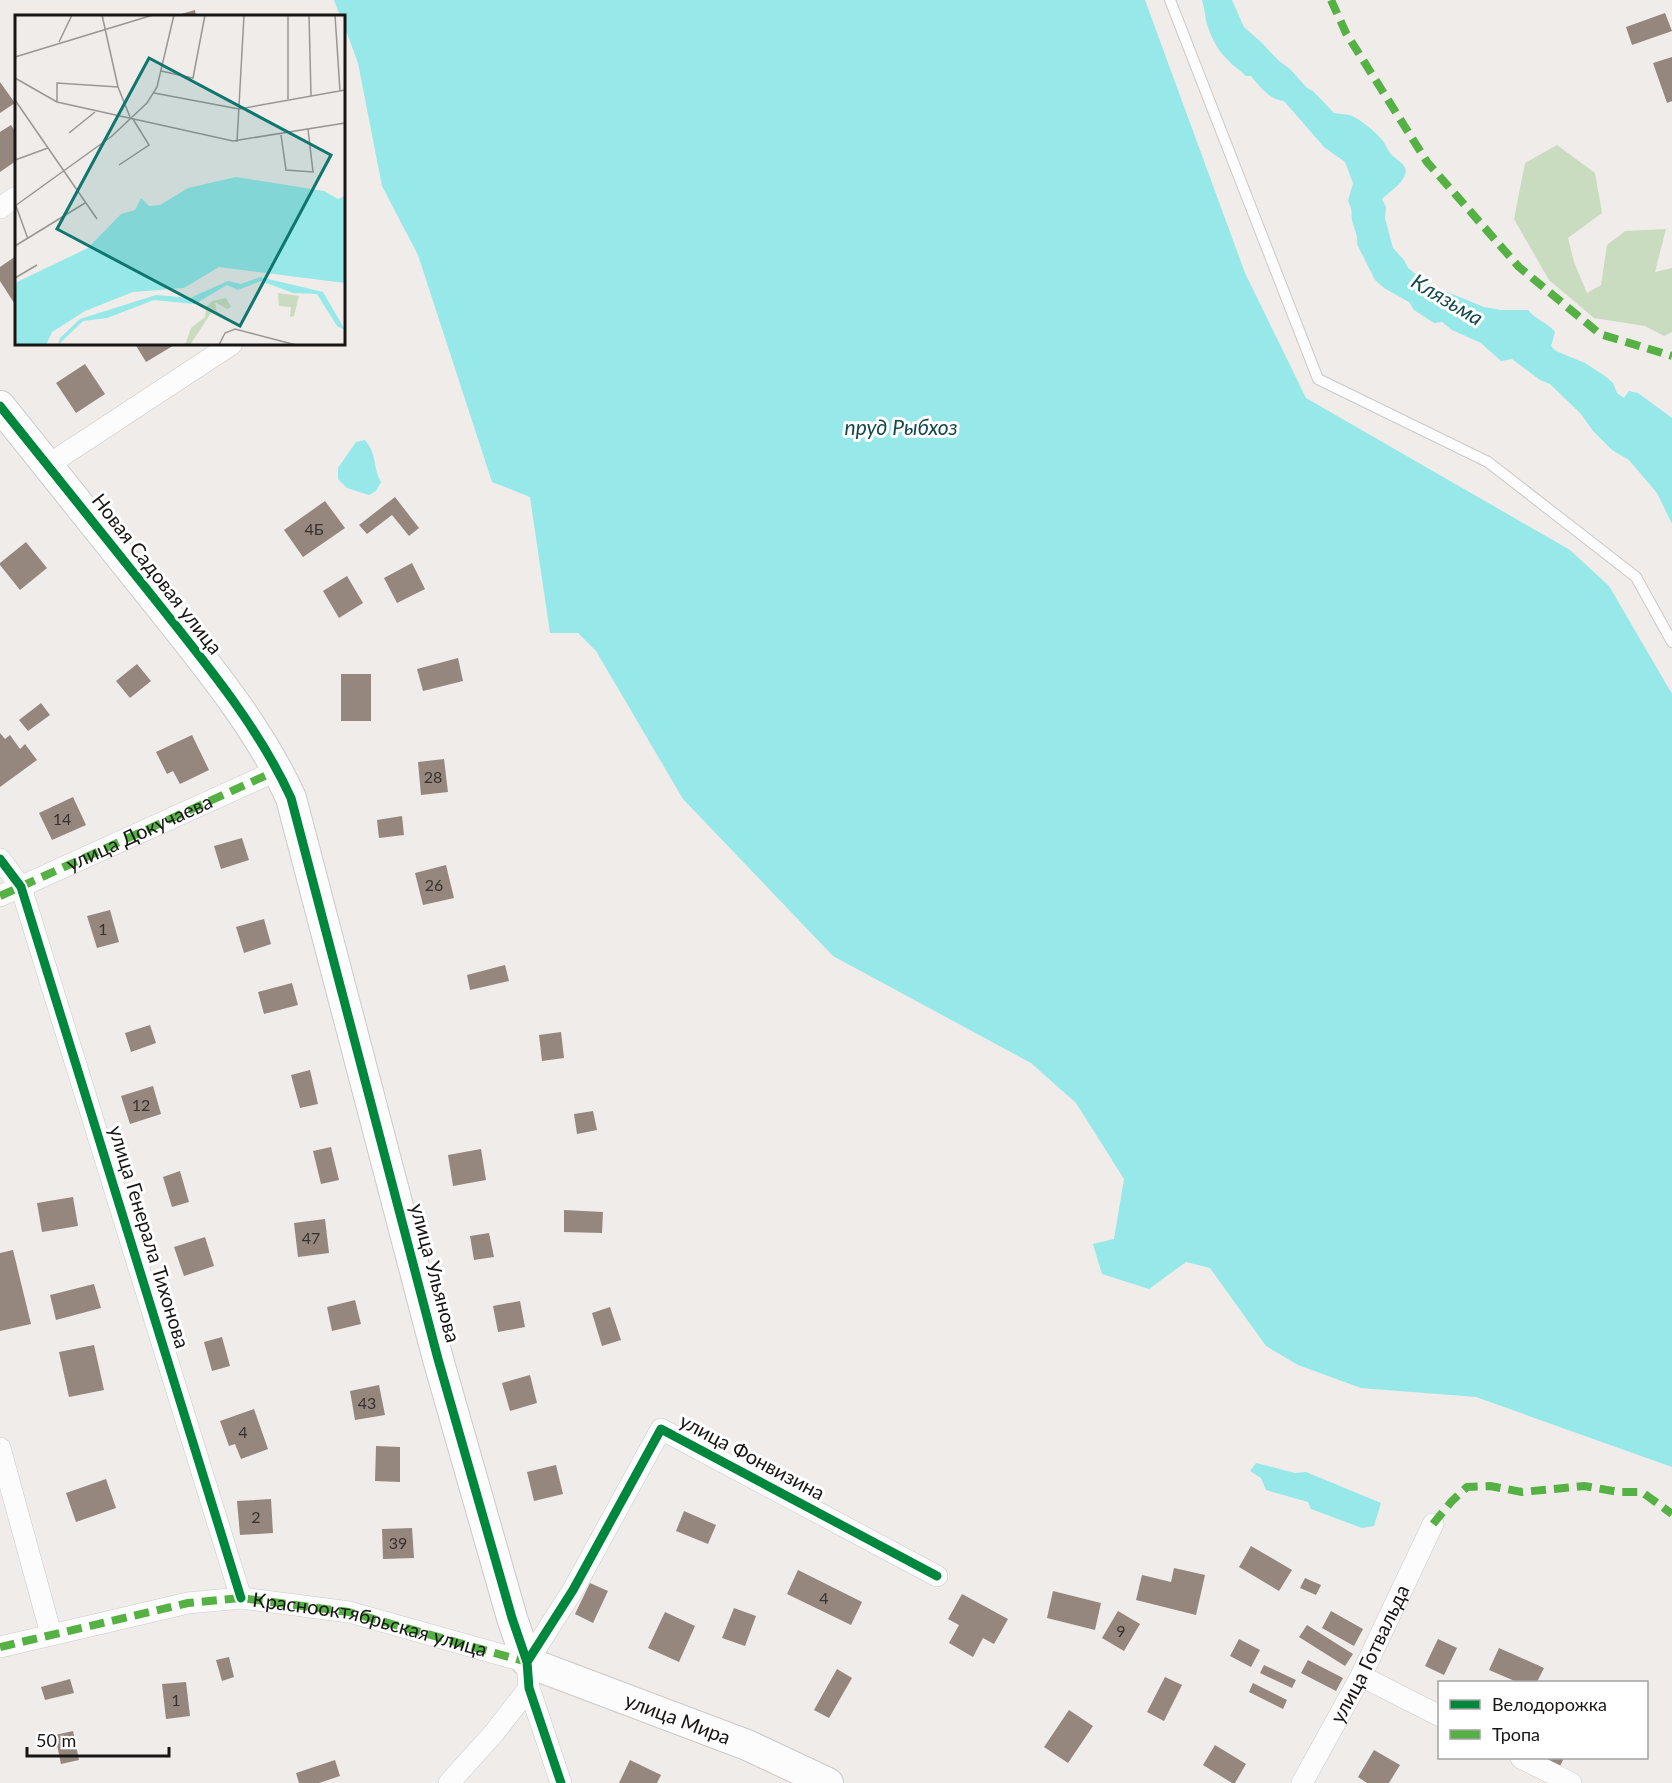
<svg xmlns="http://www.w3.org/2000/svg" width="1672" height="1783" font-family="Lato,sans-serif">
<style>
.green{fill:#cadcc0}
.water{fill:#97e8e9}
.building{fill:#95877d}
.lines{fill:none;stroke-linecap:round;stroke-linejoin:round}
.lane-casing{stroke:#cccac9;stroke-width:12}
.street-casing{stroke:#cccac9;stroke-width:22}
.secondary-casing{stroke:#cccac9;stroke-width:32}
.lane{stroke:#fdfcfc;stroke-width:10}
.street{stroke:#fdfcfc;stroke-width:21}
.secondary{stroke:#fdfcfc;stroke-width:30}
.quiet{stroke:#55b144;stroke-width:8;stroke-dasharray:15 8;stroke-linecap:butt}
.cycleway-casing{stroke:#fff;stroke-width:13}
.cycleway{stroke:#00873e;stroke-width:9}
.labels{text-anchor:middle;stroke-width:6;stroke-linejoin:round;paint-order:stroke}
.number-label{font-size:16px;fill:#37322f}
.street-label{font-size:20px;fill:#181615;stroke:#fff}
.water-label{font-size:21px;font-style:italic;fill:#14494b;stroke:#fff}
.inset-road{fill:none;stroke:#999695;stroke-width:1.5}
.view{fill:#0f766e;fill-opacity:0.15;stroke:#0f766e;stroke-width:3}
.inset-edge{fill:none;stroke:#181615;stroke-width:3}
</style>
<rect width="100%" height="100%" fill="#efecea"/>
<path class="green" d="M1557 145 1595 173 1602 213 1568 238 1574 262 1587 293 1601 285 1607 245 1625 231 1666 229 1655 272 1672 268V332L1664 336 1645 326 1594 318 1549 280 1514 219 1525 163Z"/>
<path class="water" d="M334 0H1145L1245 273 1306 398 1570 550 1609 586 1672 694V1467L1476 1397 1361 1388 1298 1365 1266 1346 1210 1268 1186 1262 1149 1289 1102 1274 1093 1244 1114 1239 1124 1179 1076 1103 1031 1063 833 956 683 799 596 651 578 633H550L530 497 492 482 418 255 382 186 358 63 344 25V16H340Z
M1202 0H1232L1244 27 1262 43 1278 60 1290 69 1307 88 1313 91 1334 113C1339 114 1344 114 1349 115 1358 117 1377 133 1383 141 1386 145 1387 149 1390 153 1395 160 1409 164 1405 175 1401 185 1389 192 1382 199L1386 207 1385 218 1393 248 1404 260 1408 268 1419 277 1435 287 1484 307 1501 310H1528C1536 320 1547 322 1555 332L1551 346 1556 351 1585 363 1605 376 1613 383 1617 393 1624 398 1629 391 1638 393 1672 418V524L1657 493 1629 460 1612 450 1593 431 1581 414 1550 384 1540 380 1512 359 1501 361 1481 343 1452 330 1442 322 1434 323 1414 310 1409 302 1384 288 1375 280 1357 244C1358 236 1355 231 1353 224 1350 214 1354 212 1348 201L1353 183 1345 162 1324 147 1284 101C1270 100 1260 87 1251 76H1246C1240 70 1233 66 1228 60 1220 53 1211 38 1208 27 1205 19 1205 9 1202 0Z
M365 440C378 456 372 466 381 482L376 491 369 495 347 488 338 479V468L356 442Z
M1256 1463 1295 1473 1306 1472 1381 1503 1374 1526 1362 1528 1311 1509 1308 1502 1266 1490 1261 1478 1250 1471Z"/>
<path class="building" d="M195 10 196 16H174Z
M1665 13 1672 31 1632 45 1626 27Z
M1672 57V101L1667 103 1653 63Z
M0 82 15 103 0 113Z
M11 125 16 133V161L0 172V132Z
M16 256V306L0 281V267Z
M135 344H176L146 362Z
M85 364 105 394 76 413 56 383Z
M395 497 419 528 409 536 392 515 367 534 359 525Z
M325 501 345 528 303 557 284 530Z
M26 542 47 568 20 590 0 565V563Z
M412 563 425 589 397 603 384 578Z
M347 576 363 603 339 618 323 591Z
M458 658 463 681 423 691 417 669Z
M137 664 151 681 130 698 116 681Z
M341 674H371V721H341Z
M41 703 50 715 28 731 19 720Z
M0 733 5 739 10 735 20 749 25 744 37 760 0 787Z
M192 735 209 770 180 784 173 771 167 774 156 752Z
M444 759 448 792 421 795 418 762Z
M73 797 86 825 52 840 39 813Z
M402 816 404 835 379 838 377 820Z
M242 838 249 860 221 869 214 846Z
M446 865 454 898 423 905 415 873Z
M110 910 119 942 97 948 87 916Z
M264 919 271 944 244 953 236 927Z
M505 965 509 981 470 990 467 975Z
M292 983 298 1005 264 1014 258 992Z
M150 1025 156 1043 131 1052 125 1033Z
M561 1032 564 1058 542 1061 539 1035Z
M310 1070 318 1104 300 1108 291 1075Z
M153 1086 161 1114 130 1124 121 1096Z
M593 1111 597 1130 577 1134 574 1114Z
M331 1147 339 1180 321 1184 313 1151Z
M481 1149 486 1180 453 1186 448 1155Z
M180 1171 189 1202 172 1207 163 1177Z
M73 1197 78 1226 42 1232 37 1203Z
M564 1210 603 1212 602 1233 564 1232Z
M325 1219 329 1253 298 1257 294 1223Z
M489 1233 494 1257 474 1260 470 1236Z
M205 1237 214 1266 184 1276 174 1247Z
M13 1250 31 1324 0 1331V1253Z
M94 1284 101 1308 56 1320 50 1295Z
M355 1300 361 1324 332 1331 327 1307Z
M520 1301 525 1327 498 1332 493 1306Z
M610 1307 621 1340 602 1346 592 1313Z
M222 1337 230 1366 212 1371 204 1342Z
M94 1345 104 1390 69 1397 59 1352Z
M530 1375 537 1403 510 1411 502 1383Z
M379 1385 385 1415 355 1420 350 1391Z
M254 1409 268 1449 241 1459 235 1444 229 1446 220 1421Z
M376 1446 400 1447V1482L375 1481Z
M556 1465 563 1494 534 1501 527 1472Z
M106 1479 116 1508 76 1522 66 1493Z
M271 1499 273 1533 240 1535 237 1501Z
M684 1511 716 1525 708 1544 676 1531Z
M412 1528 414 1558 383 1559 382 1529Z
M1251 1546 1292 1570 1279 1591 1239 1567Z
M1174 1568 1205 1575 1196 1615 1136 1600 1142 1575 1171 1582Z
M798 1570 862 1602 851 1625 787 1594Z
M1305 1578 1321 1585 1316 1595 1300 1588Z
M590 1583 608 1591 593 1623 575 1614Z
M1053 1591 1101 1603 1095 1630 1047 1618Z
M962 1594 1008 1619 994 1644 983 1638 973 1657 949 1643 959 1625 948 1619Z
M734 1608 756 1616 745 1646 722 1638Z
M1118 1611 1140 1624 1124 1651 1102 1638Z
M1331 1611 1363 1629 1354 1646 1322 1628Z
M665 1612 695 1626 679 1662 648 1648Z
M1307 1625 1353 1654 1345 1666 1299 1637Z
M1239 1639 1260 1650 1251 1667 1230 1656Z
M1438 1639 1457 1648 1444 1675 1425 1666Z
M1499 1648 1544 1668 1537 1682H1517L1489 1670Z
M229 1657 234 1677 222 1681 216 1660Z
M1308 1660 1343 1678 1336 1691 1301 1673Z
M1264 1665 1296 1680 1292 1688 1260 1673Z
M837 1669 852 1678 829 1718 814 1710Z
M1165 1677 1182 1685 1164 1721 1147 1712Z
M70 1679 74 1693 45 1700 41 1687Z
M186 1682 190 1716 166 1719 162 1684Z
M1253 1683 1287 1700 1283 1709 1249 1692Z
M1069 1710 1093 1726 1068 1763 1044 1747Z
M73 1731 79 1760 61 1764 55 1735Z
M1215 1745 1246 1764 1235 1783H1232L1203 1765Z
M1374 1750 1400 1765 1389 1783H1367L1358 1777Z
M1543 1758H1564L1560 1766Z
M335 1760 340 1776 319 1783H299L296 1773Z
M630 1760 661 1775 657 1783H619Z"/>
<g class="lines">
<defs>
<path id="lane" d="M1170 0 1318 379 1488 462 1636 577 1672 642"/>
<g id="street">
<path d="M0 208 16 197"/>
<path d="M48 465 232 344"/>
<path d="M0 859 21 887 241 1598"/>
<path id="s1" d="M0 896 278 770"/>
<path d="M0 1448 51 1634"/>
<path id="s2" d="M0 1647 188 1603 241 1598 349 1612 527 1662"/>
<path d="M527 1662 573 1590 661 1429 937 1576"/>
<path d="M527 1662 529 1688 561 1783"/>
<path d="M1361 1676 1440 1716"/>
<path d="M1521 1758 1571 1783"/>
<path d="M449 1783 494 1733 529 1688"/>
<path id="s3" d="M1302 1783 1361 1676 1433 1524"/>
</g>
<g id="secondary">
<path id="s4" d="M0 406C52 471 105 537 157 602 206 664 258 726 291 798L438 1359 512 1618 527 1662 747 1745 828 1783"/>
</g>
</defs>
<use href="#lane" class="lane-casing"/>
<use href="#street" class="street-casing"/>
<use href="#secondary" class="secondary-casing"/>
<use href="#lane" class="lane"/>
<use href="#street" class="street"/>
<use href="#secondary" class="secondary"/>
<path class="quiet" d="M1331 0 1346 33 1427 162 1519 267 1600 334 1672 356
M0 896 278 770
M1433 1524 1451 1502 1467 1487 1490 1486 1522 1492 1584 1486 1619 1492H1642L1672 1514
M0 1647 188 1603 241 1598 349 1612 527 1662"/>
<defs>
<path id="cycleway" d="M0 406C52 471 105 537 157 602 206 664 258 726 291 798L438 1359 512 1618 527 1662 529 1688 561 1783
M0 859 21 887 241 1598
M527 1662 573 1590 661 1429 937 1576"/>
</defs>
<use href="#cycleway" class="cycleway-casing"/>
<use href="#cycleway" class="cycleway"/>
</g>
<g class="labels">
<g class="number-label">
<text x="314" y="535">4Б</text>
<text x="433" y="783">28</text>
<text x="62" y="825">14</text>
<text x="434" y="891">26</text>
<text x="103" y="935">1</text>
<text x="141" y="1111">12</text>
<text x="311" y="1244">47</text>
<text x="367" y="1409">43</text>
<text x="243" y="1438">4</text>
<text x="256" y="1523">2</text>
<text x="398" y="1549">39</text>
<text x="824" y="1604">4</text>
<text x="1121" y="1637">9</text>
<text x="176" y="1706">1</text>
</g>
<g class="street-label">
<text transform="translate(157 574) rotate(52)" y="7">Новая Садовая улица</text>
<text dy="7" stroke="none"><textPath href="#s1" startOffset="153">улица Докучаева</textPath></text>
<text transform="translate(149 1237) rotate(73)" y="7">улица Генерала Тихонова</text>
<text transform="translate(435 1273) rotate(75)" y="7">улица Ульянова</text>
<text transform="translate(752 1457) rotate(28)" y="7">улица Фонвизина</text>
<text dy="7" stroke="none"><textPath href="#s2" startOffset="378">Краснооктябрьская улица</textPath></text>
<text dy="7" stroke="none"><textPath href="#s3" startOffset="146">улица Готвальда</textPath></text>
<text dy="7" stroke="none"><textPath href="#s4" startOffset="1546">улица Мира</textPath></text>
</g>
<g class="water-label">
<text transform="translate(1447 300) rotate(31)" y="7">Клязьма</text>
<text x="901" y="435">пруд Рыбхоз</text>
</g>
</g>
<g transform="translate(15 15)">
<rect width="330" height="330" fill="#efecea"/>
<path d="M263 278 284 281 279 301 275 302 276 292 264 291ZM211 283 216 292 212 294 200 287 202 298 198 295 175 330H170L176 313 190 302 191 292 197 286Z" fill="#cadcc0"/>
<path d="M221 162 309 176 323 184 330 181V268L204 252 169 273 118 277 70 296 37 317 31 330H0V268L73 233 106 199 120 195 126 183 134 191 145 190 173 173ZM245 262 308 277 330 315 322 311 302 279 278 278 246 266 223 275 212 270 180 289 139 285 92 303 68 306 43 330 45 323 65 304 141 280 175 283 213 266 226 269Z" fill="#97e8e9"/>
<path class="inset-road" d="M87 0 103 72 115 102M294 0 296 81M320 0 325 76M44 27 57 0M0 42 138 0M146 56 178 63 190 0M0 63 42 87 218 126 330 108M139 78 224 94 330 75M273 84V0M0 85 82 204M42 87V68L103 72M54 118 80 97M266 120 271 155 298 157 293 114M222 127 229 0M0 145 33 133M104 150 134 130 118 104M0 191 97 121 132 88 142 72 159 0M1 191 13 224M0 231 70 188M0 263 22 250M204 330 210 318 220 314 281 330"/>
<path class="view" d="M134 43 316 140 225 311 42 214Z"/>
<rect width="330" height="330" class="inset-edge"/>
</g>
<rect x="1438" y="1681" width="210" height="78" fill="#ffffff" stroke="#a3a2a1" stroke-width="1.5"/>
<rect x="1450" y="1700" width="30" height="9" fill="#00873e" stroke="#a3a2a1" stroke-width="1.5"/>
<text x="1492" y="1711" font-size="18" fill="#181615">Велодорожка</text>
<rect x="1450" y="1730" width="30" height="9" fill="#55b144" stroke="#a3a2a1" stroke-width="1.5"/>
<text x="1492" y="1741" font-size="18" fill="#181615">Тропа</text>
<path d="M27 1747v9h142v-9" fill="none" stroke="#181615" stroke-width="3"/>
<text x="36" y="1747" font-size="18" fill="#181615" stroke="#ffffff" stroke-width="4.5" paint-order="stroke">50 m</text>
</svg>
